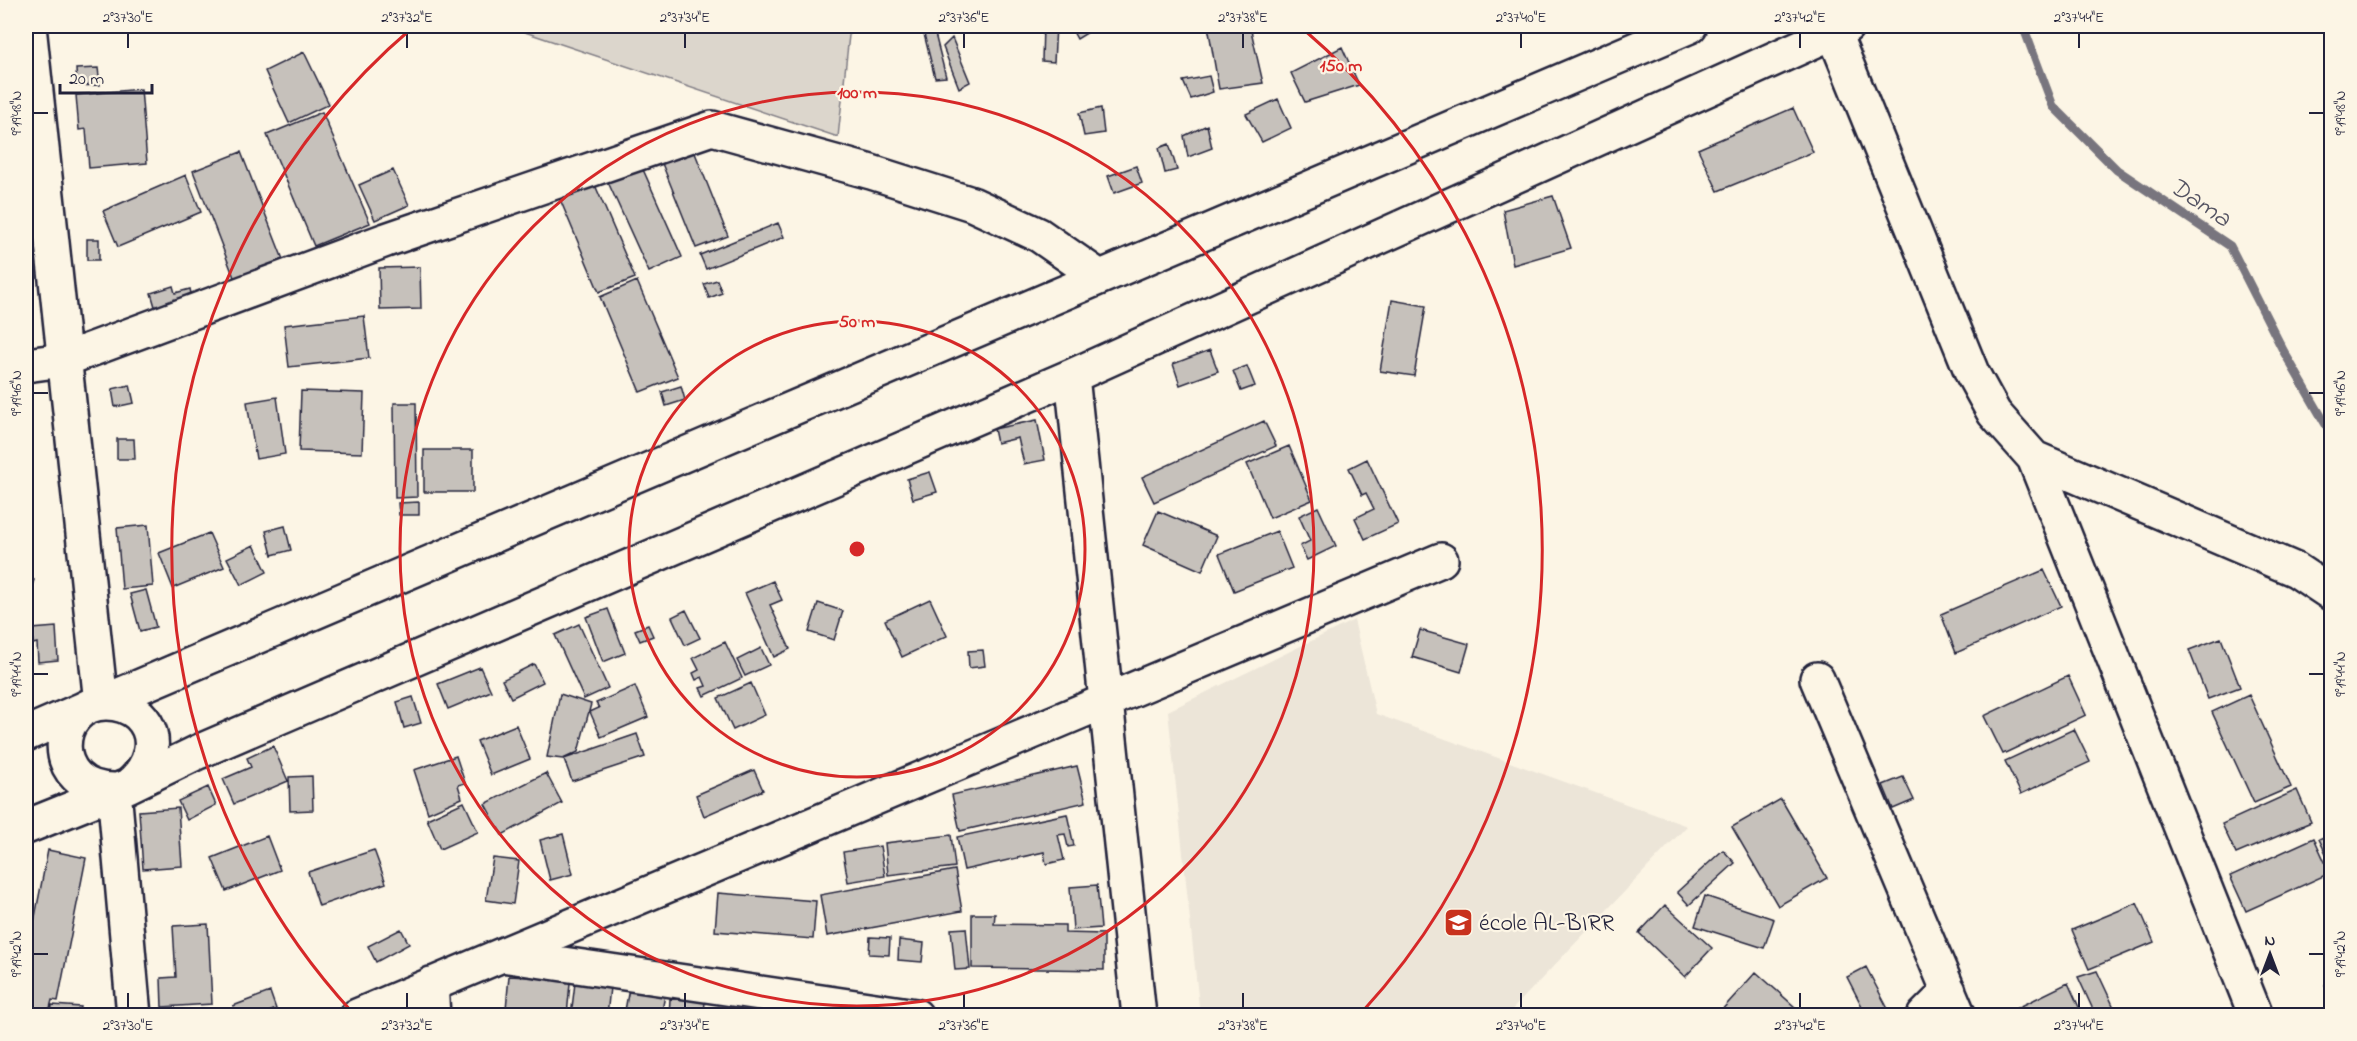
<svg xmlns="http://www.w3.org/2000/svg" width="2357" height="1041" font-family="'Indie Flower',sans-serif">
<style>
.built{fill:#ece5d8}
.green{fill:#dcd6cc;stroke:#7f7c84;stroke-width:1.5}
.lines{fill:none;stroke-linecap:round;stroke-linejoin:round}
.stream{stroke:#78757e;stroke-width:9}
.building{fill:#c6c1bb;stroke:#22223b;stroke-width:1.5}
.minor-casing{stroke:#22223b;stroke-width:38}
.minor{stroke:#fcf5e5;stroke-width:33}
.ticks{fill:none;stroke:#22223b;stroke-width:2}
.ring{fill:none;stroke:#d62828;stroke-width:3}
.labels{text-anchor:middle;stroke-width:4.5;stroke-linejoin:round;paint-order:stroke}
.poi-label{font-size:24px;fill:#22223b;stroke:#fcf5e5;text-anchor:start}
.water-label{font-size:26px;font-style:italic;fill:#545362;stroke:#fcf5e5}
.centre{fill:#d62828;stroke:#fcf5e5;stroke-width:3}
.ring-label{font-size:18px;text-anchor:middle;font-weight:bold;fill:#d62828;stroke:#fcf5e5;stroke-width:4.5;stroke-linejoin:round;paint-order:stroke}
.neatline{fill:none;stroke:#22223b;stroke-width:2}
.ticks-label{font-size:15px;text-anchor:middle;fill:#22223b}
</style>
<rect width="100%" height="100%" fill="#fcf5e5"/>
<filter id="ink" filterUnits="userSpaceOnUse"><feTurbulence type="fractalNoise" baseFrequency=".0167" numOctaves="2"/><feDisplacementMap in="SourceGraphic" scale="12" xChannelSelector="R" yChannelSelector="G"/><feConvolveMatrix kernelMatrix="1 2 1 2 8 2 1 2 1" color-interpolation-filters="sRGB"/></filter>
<g filter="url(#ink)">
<path class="built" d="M1354 620 1376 714 1687 826 1507 1015H1200L1168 711Z"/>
<path class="green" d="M507 26H850L838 137Z"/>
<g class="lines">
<path class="stream" d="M2023 26 2053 106 2117 170 2230 246 2284 352 2332 435"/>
</g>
<path class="building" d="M1043 26H1056L1054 62 1042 61Z
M1070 26H1087L1090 31 1077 39Z
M1208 26H1250L1263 83 1219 89Z
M934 30 946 77 935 78 924 34Z
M952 38 970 82 959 88 943 47Z
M1342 47 1359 85 1305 102 1291 73Z
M304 52 329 104 289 123 265 71Z
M98 68 100 85 77 86 76 69Z
M1209 76 1213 92 1191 99 1183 81Z
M141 89 147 163 89 168 86 129 79 130 76 95Z
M1278 99 1291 128 1262 142 1246 114Z
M1101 108 1104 133 1084 136 1079 113Z
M1793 108 1813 152 1718 191 1698 149Z
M322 112 370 223 314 246 267 135Z
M1207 125 1212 148 1188 157 1184 136Z
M1169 144 1177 170 1165 173 1159 148Z
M693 148 728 236 696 248 661 161Z
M241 152 284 262 235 280 193 171Z
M641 165 682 257 649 272 607 180Z
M1136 166 1142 183 1114 193 1108 176Z
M393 170 409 205 375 220 359 185Z
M589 171 635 278 599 292 554 185Z
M186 175 201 212 118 247 103 211Z
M1553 196 1571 248 1513 265 1503 210Z
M778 223 784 237 706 269 700 255Z
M87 239H99V260H87Z
M420 267 421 309 380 310 379 268Z
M717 280 722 293 709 298 704 284Z
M637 281 678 377 640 392 600 297Z
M173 286 175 293 190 289 192 298 156 310 151 293Z
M1392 300 1426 306 1414 376 1380 371Z
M364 316 369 358 289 367 284 325Z
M1210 350 1218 371 1180 385 1173 364Z
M1247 366 1255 386 1241 391 1233 371Z
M130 385 134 403 115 407 112 389Z
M681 386 685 400 666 406 662 392Z
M301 391 364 393 362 453 299 451Z
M277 397 285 454 256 459 247 402Z
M394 403H416L417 497 395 498Z
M1037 420 1045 460 1024 464 1018 438 997 443 994 429Z
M1264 421 1276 446 1154 502 1142 477Z
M117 439H134L135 459H117Z
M1289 446 1312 500 1270 518 1247 464Z
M424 450H473V492H424Z
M1367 459 1398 524 1365 539 1355 518 1374 509 1366 493 1362 495 1349 468Z
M930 472 937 492 913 499 907 479Z
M419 502V515H399L398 503Z
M1318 507 1336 546 1307 560 1300 546 1310 541 1299 516Z
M1158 511 1217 536 1202 571 1143 545Z
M148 525 153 586 122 589 117 528Z
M285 526 291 550 272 555 266 531Z
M1277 531 1292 568 1234 591 1219 554Z
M209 533 224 567 173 588 159 553Z
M254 545 267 572 241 585 227 558Z
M2044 570 2061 606 1956 653 1941 614Z
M26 577 34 580 26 603Z
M773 581 782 600 770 605 790 649 774 657 745 593Z
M146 590 156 627 140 631 130 594Z
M930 599 947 636 902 657 885 620Z
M818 603 843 611 834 640 809 632Z
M608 609 625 653 603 662 586 617Z
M686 610 700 638 685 645 672 617Z
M579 624 608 688 584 699 555 635Z
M648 625 653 636 640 641 635 630Z
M56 627 58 660 38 662 37 643 33 644 32 629Z
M1420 630 1469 644 1461 672 1412 657Z
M2221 638 2240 687 2208 699 2189 650Z
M725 642 742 678 704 696 700 688 706 686 702 677 696 680 693 673 699 670 693 658Z
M761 648 769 665 745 676 737 660Z
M983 650 985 666 969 668 968 651Z
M534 664 543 682 511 698 502 680Z
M480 667 491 691 448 709 438 684Z
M2068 676 2086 715 2003 754 1984 716Z
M751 683 765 715 733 730 718 698Z
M635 686 648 717 601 737 590 712 599 708 596 703Z
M560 694 591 704 578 752 563 759 547 757Z
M2249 695 2291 787 2254 803 2212 712Z
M413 697 421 723 404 728 397 702Z
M516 725 530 759 491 775 477 741Z
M2074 729 2090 762 2021 794 2005 761Z
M637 734 645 757 572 781 564 759Z
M273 746 288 781 234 804 223 779 251 767 247 758Z
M456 756 465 783 458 785 462 798 428 813 414 770Z
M1077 766 1086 802 960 831 952 795Z
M754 770 763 790 704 816 696 795Z
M546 773 562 803 502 835 485 804Z
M312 776 313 810 290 811 289 777Z
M1903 777 1914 800 1893 809 1883 785Z
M208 787 216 805 187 820 178 801Z
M2297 790 2311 822 2236 854 2222 824Z
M1781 799 1827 878 1778 906 1732 827Z
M464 802 478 832 440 849 427 819Z
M178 808 182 866 143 869 139 811Z
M1067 814 1074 846 1068 847 1065 834 1058 835 1064 860 1046 864 1044 852 964 870 957 837Z
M2332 833V866L2319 839Z
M563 834 573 874 550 880 540 840Z
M951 835 955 867 888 875 885 843Z
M267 836 280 870 226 891 212 858Z
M2314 838 2330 873 2246 911 2230 876Z
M880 846 885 876 848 882 843 852Z
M48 850 86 858 58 1001 52 1000 48 1016H26V963Z
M374 850 386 883 319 906 308 872Z
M1723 850 1735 863 1689 905 1677 892Z
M493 858 519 861 513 904 486 900Z
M955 870 962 911 827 936 820 895Z
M1097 885 1101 928 1073 930 1070 887Z
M718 893 816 901 813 939 715 931Z
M1705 896 1774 919 1764 948 1695 926Z
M2137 903 2154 942 2089 969 2072 930Z
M1665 905 1712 948 1685 977 1639 933Z
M972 914H995L994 924 1065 925V933L1104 934V970L972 968Z
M208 924 212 1004 162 1007 161 978 176 977 173 926Z
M966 928 970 969 955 970 951 929Z
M401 929 409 944 376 962 368 946Z
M870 937 890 938 889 955 869 954Z
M899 940 924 943 922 962 898 960Z
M1866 967 1888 1009 1876 1016H1867L1847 977Z
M528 968 571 972 567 1015 506 1009 509 976 527 977Z
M2097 971 2118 1016H2096L2078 977Z
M1756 972 1805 1016H1722L1719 1013Z
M2332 982V1000L2325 985Z
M575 983 610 987 607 1016H571Z
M630 983 666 990 661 1016H624Z
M2068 983 2083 1016H2001Z
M270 992 276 1009 259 1016H237L233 1006Z
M670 999 705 1000 704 1016H669Z
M52 1005 81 1007 80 1016H51Z
M214 1010V1016H175V1012Z"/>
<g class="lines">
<defs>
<path id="minor" d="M29 26 101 703 1690 26
M1831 26 1972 373 1994 413 2034 458 2296 570 2332 594
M26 365 63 360 386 240 712 128 871 172 972 204 1039 235 1098 276
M1072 376 1139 1016
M2034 458 2256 1016
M1817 679 1959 1016
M26 734 86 708
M128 786 198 752 1072 376 1847 26
M114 790 134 1016
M26 827 128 786C150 769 162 738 139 715 130 707 118 703 106 703 52 703 46 790 114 790
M502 955 916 1016
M431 984 433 1016
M357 1016 1441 560
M1924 1016 1949 991"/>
</defs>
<use href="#minor" class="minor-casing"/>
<use href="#minor" class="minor"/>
</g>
</g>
<path class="ticks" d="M128 33V48M407 33V48M685 33V48M964 33V48M1243 33V48M1521 33V48M1800 33V48M2079 33V48M33 113H48M2309 113H2324M33 393H48M2309 393H2324M33 674H48M2309 674H2324M33 954H48M2309 954H2324M128 993V1008M407 993V1008M685 993V1008M964 993V1008M1243 993V1008M1521 993V1008M1800 993V1008M2079 993V1008"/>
<g class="ring">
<circle cx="857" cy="549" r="228"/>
<circle cx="857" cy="549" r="457"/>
<path d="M352 1012A685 685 0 0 1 412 28M1302 28A685 685 0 0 1 1362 1012"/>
</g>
<defs>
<symbol id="school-square" viewBox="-11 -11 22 22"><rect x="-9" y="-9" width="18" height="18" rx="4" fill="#c8321e" stroke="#fcf5e5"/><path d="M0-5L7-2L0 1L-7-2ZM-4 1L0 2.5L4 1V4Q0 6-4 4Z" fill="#fff"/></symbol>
</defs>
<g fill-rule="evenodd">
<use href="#school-square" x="1442" y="906" width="33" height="33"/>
</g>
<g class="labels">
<g class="poi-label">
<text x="1479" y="930">école AL-BIRR</text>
</g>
<g class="water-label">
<text transform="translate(2201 201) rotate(34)" y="9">Dama</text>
</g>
</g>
<circle cx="857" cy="549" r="9" class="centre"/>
<g class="ring-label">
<text x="1341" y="71">150 m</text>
<text x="857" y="98">100 m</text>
<text x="857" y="327">50 m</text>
</g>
<rect width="2357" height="1041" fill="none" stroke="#fcf5e5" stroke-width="66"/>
<g transform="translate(2270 954)" stroke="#fcf5e5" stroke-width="4.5" paint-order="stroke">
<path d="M0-4.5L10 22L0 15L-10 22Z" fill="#22223b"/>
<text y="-9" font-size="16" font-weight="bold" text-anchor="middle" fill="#22223b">N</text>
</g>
<path d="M60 84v9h92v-9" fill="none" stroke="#22223b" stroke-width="3"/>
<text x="69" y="84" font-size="18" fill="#22223b" stroke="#fcf5e5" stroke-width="4.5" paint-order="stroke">20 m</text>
<rect x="33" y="33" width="2291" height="975" class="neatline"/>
<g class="ticks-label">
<text x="128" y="22">2°37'30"E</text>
<text x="407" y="22">2°37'32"E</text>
<text x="685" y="22">2°37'34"E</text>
<text x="964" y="22">2°37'36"E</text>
<text x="1243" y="22">2°37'38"E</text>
<text x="1521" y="22">2°37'40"E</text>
<text x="1800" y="22">2°37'42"E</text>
<text x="2079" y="22">2°37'44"E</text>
<text transform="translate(16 113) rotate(-90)" y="5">9°19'48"N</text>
<text transform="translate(2340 113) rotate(-90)" y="5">9°19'48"N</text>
<text transform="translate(16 393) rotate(-90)" y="5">9°19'46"N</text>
<text transform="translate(2340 393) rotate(-90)" y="5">9°19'46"N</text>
<text transform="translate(16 674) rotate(-90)" y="5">9°19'44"N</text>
<text transform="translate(2340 674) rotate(-90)" y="5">9°19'44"N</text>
<text transform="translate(16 954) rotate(-90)" y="5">9°19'42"N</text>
<text transform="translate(2340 954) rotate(-90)" y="5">9°19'42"N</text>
<text x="128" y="1030">2°37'30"E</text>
<text x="407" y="1030">2°37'32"E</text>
<text x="685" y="1030">2°37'34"E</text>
<text x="964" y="1030">2°37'36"E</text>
<text x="1243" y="1030">2°37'38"E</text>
<text x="1521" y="1030">2°37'40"E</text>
<text x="1800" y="1030">2°37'42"E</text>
<text x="2079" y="1030">2°37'44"E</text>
</g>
</svg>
